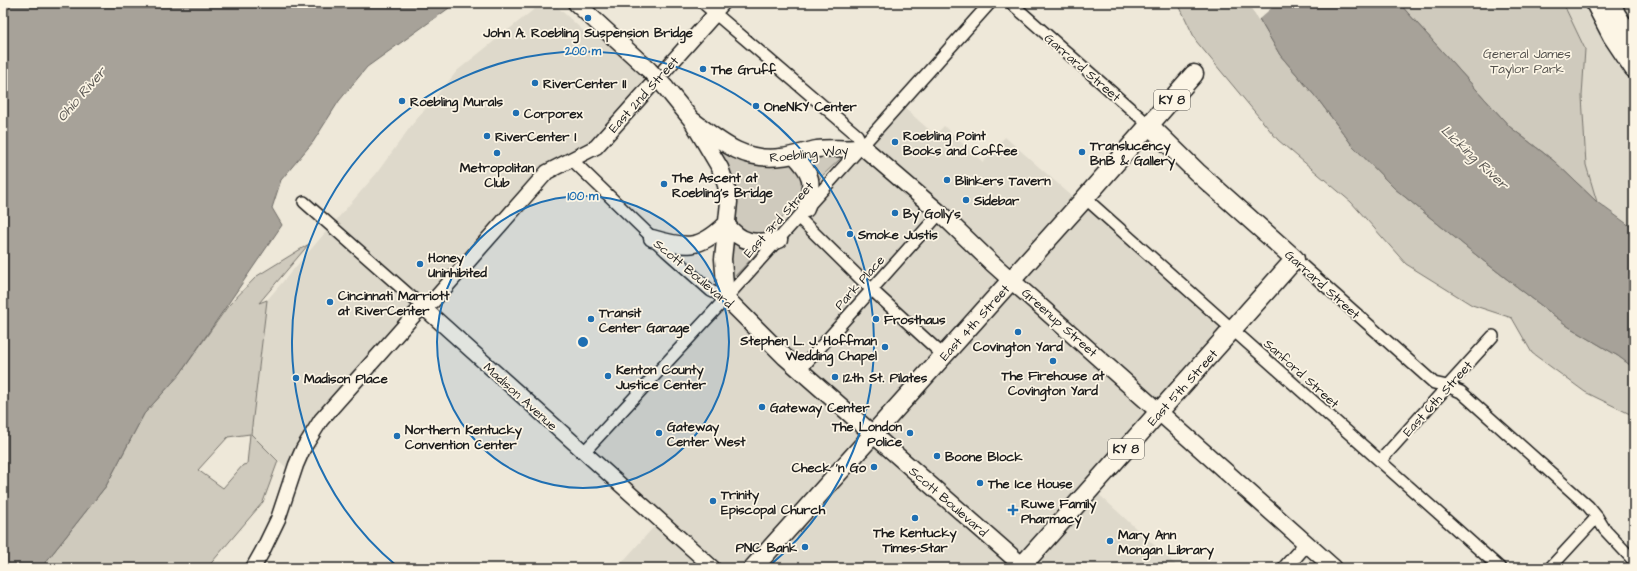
<svg xmlns="http://www.w3.org/2000/svg" width="1637" height="571" font-family="'Architects Daughter',sans-serif">
<style>
.built{fill:#ded9cb}
.green{fill:#cfcabd;stroke:#76736c;fill-rule:evenodd}
.water{fill:#a7a299;stroke:#6f6c67}
.pier{fill:#eee8d9}
.lines{fill:none;stroke-linecap:round;stroke-linejoin:round}
.minor-casing{stroke:#1c1c1c;stroke-width:14}
.tertiary-casing{stroke:#1c1c1c;stroke-width:17}
.secondary-casing{stroke:#1c1c1c;stroke-width:19}
.primary-casing{stroke:#1c1c1c;stroke-width:21}
.minor{stroke:#fcf5e5;stroke-width:11}
.tertiary{stroke:#fcf5e5;stroke-width:14}
.secondary{stroke:#fcf5e5;stroke-width:16}
.primary{stroke:#fcf5e5;stroke-width:18}
.secondary-bridge-casing{stroke:#1c1c1c;stroke-width:19;stroke-linecap:butt}
.secondary-bridge{stroke:#fcf5e5;stroke-width:16}
.ring{fill:none;stroke:#1f6fb2;stroke-width:2}
.poi-dot{fill:#1f6fb2;stroke:#fcf5e5;stroke-width:1.5}
.labels{text-anchor:middle;stroke-width:3.5;stroke-linejoin:round;paint-order:stroke}
.shield{fill:#fcf5e5;stroke:#5f5d58;stroke-width:1}
.shield-label{font-size:12px;font-weight:bold;fill:#1c1c1c}
.poi-label{font-size:13px;font-weight:bold;fill:#1c1c1c;stroke:#fcf5e5;text-anchor:start}
.park-label{font-size:13px;fill:#52504c;stroke:#fcf5e5}
.street-label{font-size:13px;fill:#1c1c1c;stroke:#fcf5e5}
.water-label{font-size:14px;font-style:italic;fill:#5b5854;stroke:#fcf5e5}
.centre{fill:#1f6fb2;stroke:#fcf5e5;stroke-width:2}
.ring-label{font-size:12px;text-anchor:middle;font-weight:bold;fill:#1f6fb2;stroke:#fcf5e5;stroke-width:3.5;stroke-linejoin:round;paint-order:stroke}
</style>
<rect width="100%" height="100%" fill="#eee8d9"/>
<filter id="ink" filterUnits="userSpaceOnUse"><feTurbulence type="fractalNoise" baseFrequency=".025" numOctaves="2"/><feDisplacementMap in="SourceGraphic" scale="8" xChannelSelector="R" yChannelSelector="G"/><feConvolveMatrix kernelMatrix="1 2 1 2 8 2 1 2 1" color-interpolation-filters="sRGB"/></filter>
<g filter="url(#ink)">
<path class="built" d="M542 3H553L589 36 600 24 659 76 596 147 547 172 321 420 293 474 251 434 267 300 376 174 411 126 458 70Z
M1563 3H1634V229L1597 202 1586 165 1582 96 1585 49Z
M900 104 935 135 944 126 983 162 1005 137 1074 198H1085L1232 330 1092 488 1179 568H617L660 520 584 452Z"/>
<path class="green" d="M1178 3H1250L1280 55 1320 102 1352 145 1394 188 1481 259 1569 327 1618 356 1634 368V416L1585 392 1532 353 1512 318 1472 305 1406 264 1351 202 1278 140 1196 41Z
M1399 3H1563L1585 49 1582 96 1586 165 1597 202 1554 161 1510 127Z
M712 144 791 164 797 167 804 176 801 197 774 227 759 236 752 237 737 225 736 217 735 196Z
M820 155 842 156V157L817 181 804 158Z
M731 241 760 250 732 279 730 244Z
M309 244 259 303 267 300 251 434 278 461 263 502 207 568H41L106 486 144 414 180 374 228 306 257 276ZM250 434 247 464 243 465 223 488 198 470 228 437Z"/>
<path class="water" d="M3 3H456L367 67 339 101 313 142 281 180 272 208 282 225 180 374 144 414 106 486 41 568H3Z
M1250 3H1399L1510 127 1554 161 1597 202 1634 229V368L1618 356 1569 327 1481 259 1394 188 1352 145 1320 102 1280 55Z"/>
<path class="pier" d="M1248 3H1277L1258 20Z"/>
<g class="lines">
<defs>
<path id="minor" d="M703 3 857 135 863 147
M1011 3 1150 126
M715 14 725 3
M571 159 666 251 711 291 726 298
M1085 198 1500 568
M304 202 424 308
M799 218 871 289 944 356
M1295 259 1434 383 1447 386 1461 392 1588 506 1597 517 1605 530 1634 561
M800 370 940 213
M584 452 717 308 990 3
M1380 461 1493 336
M1550 568 1597 517"/>
<path id="tertiary" d="M424 308 713 568
M253 568 262 552 278 519 296 465 303 449 321 420 415 314 433 301 458 273 547 172 596 147 715 14
M1285 568 1306 544"/>
<path id="secondary" d="M576 3 649 70
M665 87 691 119 720 168 726 185 729 202 723 259 726 298 785 357 1025 568
M691 119C720 141 743 162 781 157 794 156 805 151 817 149 832 147 848 150 863 147L940 213 993 264 1334 568
M794 155C815 177 812 182 806 209
M652 238C686 248 699 250 726 224 743 245 754 243 779 240"/>
<path id="primary" d="M1595 3 1612 36 1634 69
M1612 3 1616 14 1634 42
M753 568 1085 198 1194 74
M1020 568 1295 259 1197 172 1150 126"/>
</defs>
<use href="#minor" class="minor-casing"/>
<use href="#tertiary" class="tertiary-casing"/>
<use href="#secondary" class="secondary-casing"/>
<use href="#primary" class="primary-casing"/>
<use href="#minor" class="minor"/>
<use href="#tertiary" class="tertiary"/>
<use href="#secondary" class="secondary"/>
<use href="#primary" class="primary"/>
<defs>
<path id="secondary-bridge" d="M649 70 665 87"/>
</defs>
<use href="#secondary-bridge" class="secondary-bridge-casing"/>
<use href="#secondary-bridge" class="secondary-bridge"/>
</g>
</g>
<circle cx="583" cy="342" r="146" fill="#1f6fb2" fill-opacity=".12"/>
<g class="ring">
<circle cx="583" cy="342" r="146"/>
<path d="M398 567A291 291 0 1 1 768 567"/>
</g>
<g class="poi-dot">
<circle cx="588" cy="18" r="4"/>
<circle cx="703" cy="69" r="4"/>
<circle cx="535" cy="83" r="4"/>
<circle cx="402" cy="101" r="4"/>
<circle cx="756" cy="106" r="4"/>
<circle cx="516" cy="113" r="4"/>
<circle cx="487" cy="136" r="4"/>
<circle cx="895" cy="142" r="4"/>
<circle cx="1082" cy="152" r="4"/>
<circle cx="497" cy="153" r="4"/>
<circle cx="947" cy="180" r="4"/>
<circle cx="664" cy="184" r="4"/>
<circle cx="966" cy="200" r="4"/>
<circle cx="895" cy="213" r="4"/>
<circle cx="850" cy="234" r="4"/>
<circle cx="420" cy="264" r="4"/>
<circle cx="330" cy="302" r="4"/>
<circle cx="591" cy="319" r="4"/>
<circle cx="876" cy="319" r="4"/>
<circle cx="1018" cy="332" r="4"/>
<circle cx="885" cy="347" r="4"/>
<circle cx="1053" cy="361" r="4"/>
<circle cx="608" cy="376" r="4"/>
<circle cx="835" cy="377" r="4"/>
<circle cx="296" cy="378" r="4"/>
<circle cx="762" cy="407" r="4"/>
<circle cx="659" cy="433" r="4"/>
<circle cx="910" cy="433" r="4"/>
<circle cx="397" cy="436" r="4"/>
<circle cx="937" cy="456" r="4"/>
<circle cx="874" cy="467" r="4"/>
<circle cx="980" cy="483" r="4"/>
<circle cx="713" cy="501" r="4"/>
<path d="M1011 504h4v4h4v4h-4v4h-4v-4h-4v-4h4z"/>
<circle cx="915" cy="518" r="4"/>
<circle cx="1110" cy="541" r="4"/>
<circle cx="805" cy="547" r="4"/>
</g>
<g class="labels">
<g class="shield">
<rect x="1154" y="90" width="36" height="20" rx="3"/>
<rect x="1108" y="439" width="36" height="20" rx="3"/>
</g>
<g class="shield-label">
<text x="1172" y="104">KY 8</text>
<text x="1126" y="453">KY 8</text>
</g>
<g class="poi-label">
<text x="588" y="37" text-anchor="middle">John A. Roebling Suspension Bridge</text>
<text x="711" y="74">The Gruff</text>
<text x="543" y="88">RiverCenter II</text>
<text x="410" y="106">Roebling Murals</text>
<text x="764" y="111">OneNKY Center</text>
<text x="524" y="118">Corporex</text>
<text x="903" y="140">Roebling Point<tspan x="903" dy="15">Books and Coffee</tspan></text>
<text x="495" y="141">RiverCenter I</text>
<text x="1090" y="150">Translucency<tspan x="1090" dy="15">BnB &amp; Gallery</tspan></text>
<text x="497" y="172" text-anchor="middle">Metropolitan<tspan x="497" dy="15">Club</tspan></text>
<text x="672" y="182">The Ascent at<tspan x="672" dy="15">Roebling’s Bridge</tspan></text>
<text x="955" y="185">Blinkers Tavern</text>
<text x="974" y="205">Sidebar</text>
<text x="903" y="218">By Golly's</text>
<text x="858" y="239">Smoke Justis</text>
<text x="428" y="262">Honey<tspan x="428" dy="15">Uninhibited</tspan></text>
<text x="338" y="300">Cincinnati Marriott<tspan x="338" dy="15">at RiverCenter</tspan></text>
<text x="599" y="317">Transit<tspan x="599" dy="15">Center Garage</tspan></text>
<text x="884" y="324">Frosthaus</text>
<text x="877" y="345" text-anchor="end">Stephen L. J. Hoffman<tspan x="877" dy="15">Wedding Chapel</tspan></text>
<text x="1018" y="351" text-anchor="middle">Covington Yard</text>
<text x="616" y="374">Kenton County<tspan x="616" dy="15">Justice Center</tspan></text>
<text x="1053" y="380" text-anchor="middle">The Firehouse at<tspan x="1053" dy="15">Covington Yard</tspan></text>
<text x="843" y="382">12th St. Pilates</text>
<text x="304" y="383">Madison Place</text>
<text x="770" y="412">Gateway Center</text>
<text x="667" y="431">Gateway<tspan x="667" dy="15">Center West</tspan></text>
<text x="902" y="431" text-anchor="end">The London<tspan x="902" dy="15">Police</tspan></text>
<text x="405" y="434">Northern Kentucky<tspan x="405" dy="15">Convention Center</tspan></text>
<text x="945" y="461">Boone Block</text>
<text x="866" y="472" text-anchor="end">Check ’n Go</text>
<text x="988" y="488">The Ice House</text>
<text x="721" y="499">Trinity<tspan x="721" dy="15">Episcopal Church</tspan></text>
<text x="1021" y="508">Ruwe Family<tspan x="1021" dy="15">Pharmacy</tspan></text>
<text x="915" y="537" text-anchor="middle">The Kentucky<tspan x="915" dy="15">Times-Star</tspan></text>
<text x="1118" y="539">Mary Ann<tspan x="1118" dy="15">Mongan Library</tspan></text>
<text x="797" y="552" text-anchor="end">PNC Bank</text>
</g>
<g class="park-label">
<text x="1527" y="58">General James<tspan x="1527" dy="15">Taylor Park</tspan></text>
</g>
<g class="street-label">
<text transform="translate(1083 67) rotate(41)" y="5">Garrard Street</text>
<text transform="translate(643 94) rotate(-48)" y="5">East 2nd Street</text>
<text transform="translate(809 153) rotate(-6)" y="5">Roebling Way</text>
<text transform="translate(778 219) rotate(-48)" y="5">East 3rd Street</text>
<text transform="translate(694 273) rotate(40)" y="5">Scott Boulevard</text>
<text transform="translate(859 282) rotate(-48)" y="5">Park Place</text>
<text transform="translate(1323 284) rotate(42)" y="5">Garrard Street</text>
<text transform="translate(974 322) rotate(-48)" y="5">East 4th Street</text>
<text transform="translate(1060 322) rotate(42)" y="5">Greenup Street</text>
<text transform="translate(1302 373) rotate(42)" y="5">Sanford Street</text>
<text transform="translate(1182 387) rotate(-48)" y="5">East 5th Street</text>
<text transform="translate(521 396) rotate(42)" y="5">Madison Avenue</text>
<text transform="translate(1437 398) rotate(-48)" y="5">East 6th Street</text>
<text transform="translate(949 501) rotate(41)" y="5">Scott Boulevard</text>
</g>
<g class="water-label">
<text transform="translate(81 94) rotate(-49)" y="5">Ohio River</text>
<text transform="translate(1475 157) rotate(43)" y="5">Licking River</text>
</g>
</g>
<circle cx="583" cy="342" r="6" class="centre"/>
<g class="ring-label">
<text x="583" y="55">200 m</text>
<text x="583" y="200">100 m</text>
</g>
<rect width="1637" height="571" fill="none" stroke="#fcf5e5" stroke-width="16"/>
<rect x="8" y="8" width="1621" height="555" fill="none" stroke="#1c1c1c" stroke-width="1.5" filter="url(#ink)"/>
</svg>
